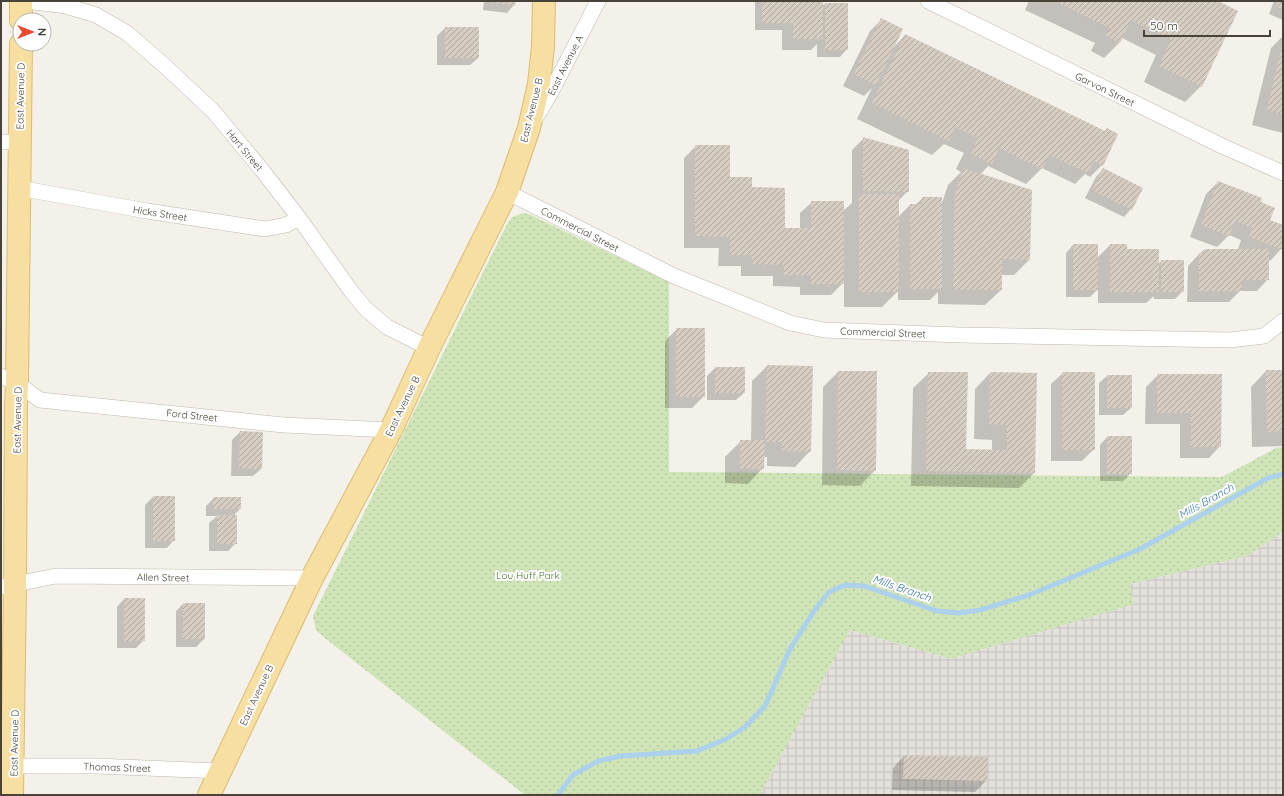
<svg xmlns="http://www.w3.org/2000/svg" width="1284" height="796" font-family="Quicksand,sans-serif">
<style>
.industrial{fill:url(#industrial-grid)}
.park{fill:url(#park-dots)}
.shadow{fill:#0003}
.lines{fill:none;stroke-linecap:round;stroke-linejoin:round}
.stream{stroke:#acd1ec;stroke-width:5}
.building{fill:url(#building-hatch)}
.street-casing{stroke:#bfb9ae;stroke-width:16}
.primary-casing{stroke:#dbbc71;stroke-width:24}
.street{stroke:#fff;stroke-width:15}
.primary{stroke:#f7dfa1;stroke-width:22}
.labels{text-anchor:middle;stroke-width:4;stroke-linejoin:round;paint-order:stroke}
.street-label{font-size:10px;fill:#484239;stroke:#fff}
.park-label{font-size:10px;fill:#4a7630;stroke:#fff}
.water-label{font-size:11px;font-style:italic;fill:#397bac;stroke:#fff}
</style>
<defs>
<pattern id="industrial-grid" width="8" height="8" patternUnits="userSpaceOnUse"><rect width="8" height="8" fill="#e4e0dc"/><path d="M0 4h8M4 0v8" fill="none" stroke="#c5c1be"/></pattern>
<pattern id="park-dots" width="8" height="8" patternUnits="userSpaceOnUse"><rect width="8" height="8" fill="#d0e5b7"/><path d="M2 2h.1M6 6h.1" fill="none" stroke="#b4c69e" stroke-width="1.8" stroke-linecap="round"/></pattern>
<pattern id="building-hatch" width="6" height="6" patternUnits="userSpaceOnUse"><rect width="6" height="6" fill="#d5cdc1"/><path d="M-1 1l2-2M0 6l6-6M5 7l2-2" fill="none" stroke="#afa89e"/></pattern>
</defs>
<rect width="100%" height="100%" fill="#f4f1eb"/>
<path class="industrial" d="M1283 532V795H762V791L850 630 951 659 1133 604 1130 584 1247 556Z"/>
<path class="park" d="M524 213 531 215 669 282V472L1222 477 1276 448 1283 447V532L1247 556 1130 584 1134 604 951 659 850 630 762 791V795H525L326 639 316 630 313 616 506 226 512 217Z"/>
<path class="shadow" d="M484 1H515L514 5 507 13 483 10Z
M755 1H822V6L825 4H847V49L840 57H817V44L811 50H782V30H755Z
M1029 1H1216L1201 86 1185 102 1144 82 1156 55 1122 38 1120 42 1104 58 1091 51 1095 43 1025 10Z
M1274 1H1283V20L1269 14Z
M882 19 894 47 905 35 1102 165 1090 177 1085 174 1075 184 1042 168 1026 184 988 166 980 175 1029 260 1014 275H1001V290L985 305 938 304V292L930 300H898V291L882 307H844V282L831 295H800V287L773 286V276H741V266H718L719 248H684V158L696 146 729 178 751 188 784 229H800V213L812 202 843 211 852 203V150L864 138 908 191 898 201V217L910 205H915L923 198 942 203 948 185 961 172 956 169 964 153 944 144 932 155 857 119 872 88 864 96 843 86 870 31Z
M445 28 478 58 470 65H437V36Z
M1283 36V133L1252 125 1271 48Z
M1103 169 1131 209 1124 217 1085 198 1096 177Z
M1218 182 1260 203 1269 220 1283 226 1281 237 1283 238V247L1270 261 1268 260V279L1257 291H1240L1229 302H1187L1188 266 1199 254 1204 250H1241L1238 249 1241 240 1229 235 1217 247 1190 237 1206 194Z
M1073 245 1097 258 1110 245H1126V250L1158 265 1161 261 1183 291 1175 299H1154V296L1146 303H1098V289L1090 297H1066V253Z
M677 329 704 396 692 408H665V341Z
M767 366 810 451 795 467 767 466V457H763V468L748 484 725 483V457L741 441H751L752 381Z
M715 368H744V393L736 400H707V376Z
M1266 371H1283V446L1252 447 1251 387Z
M838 372 875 470 860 486 822 485 823 387Z
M929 373 965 450 992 451V440L974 439 975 389 990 373 1034 473 1019 488 911 486 913 388Z
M1063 373 1094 449 1082 461H1051V384Z
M1158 375 1220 446 1209 458H1180V424H1145L1146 387Z
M1107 376 1131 408 1123 415H1099V383Z
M240 432 261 469 253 476H231L232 440Z
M1107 437 1131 473 1123 481H1100V445Z
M153 497 174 540 167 548H145V505Z
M214 498 240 509 233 516 236 543 228 551H209V523L217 516H206V506Z
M124 599 144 640 136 648H117V607Z
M183 604 204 639 196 647H176V611Z
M904 756 986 781 975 792 892 790 893 768Z"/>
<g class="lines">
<path class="stream" d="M558 795 573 775 598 761 621 756 697 751 726 739 745 727 765 706 790 649 814 611 829 592 845 585 864 586 937 611 959 613 980 610 1029 595 1140 549 1268 478 1283 474"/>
</g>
<path class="building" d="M490 1H516L515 6 490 2Z
M762 1H823V39H793V23H762Z
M1054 1H1218L1238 11 1202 87 1159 66 1171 39 1131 20 1120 43 1106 36 1110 28Z
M1278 1H1283V9L1276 7Z
M825 3H848V50H825Z
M881 18 903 29 876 85 854 74Z
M445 27H479V58H445Z
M905 34 1105 131 1107 128 1118 134 1103 166 1094 161 1088 173 1049 155 1042 169 999 148 992 164 971 154 978 138 955 127 949 141 872 103Z
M1282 45H1283V114L1267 110Z
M863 137 909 150V192L863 191Z
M695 145H730V177H752V187L785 188V228H811V201H844V284H811V275H784V265L752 264V255H730V237L695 236Z
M963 168 1032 190 1030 260 1002 259V290L953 289 955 194Z
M1103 168 1143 188 1132 210 1092 190Z
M1218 181 1262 198 1261 202 1275 208 1270 220 1283 225 1282 236 1283 237V250L1249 237 1252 228 1235 221 1229 236 1201 225Z
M859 194H899V292H859Z
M922 197H942V289H910V204H922Z
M1073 244H1098V290H1073Z
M1110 244H1127V249H1159V292H1110Z
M1204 249H1269V280H1242V291H1199V253H1204Z
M1161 260H1184V292H1161Z
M676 328H705V397H676Z
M767 365 813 366 811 452 782 451V442H765Z
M715 367H745V393H715Z
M1266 370H1283V431L1267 432Z
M838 371H877L876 471 837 470Z
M928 372H968L966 449 1007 450V425L989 424 990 372 1037 373 1035 473 926 471Z
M1062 372H1095V450H1062Z
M1157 374H1222L1221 447H1191V413H1157Z
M1107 375H1132V408H1107Z
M240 431 263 432 262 469 239 468Z
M1107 436H1132V474H1107Z
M740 440H765L764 469 740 468Z
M153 496H175V541H153Z
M213 497H241V509H213Z
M217 515H237V544H217Z
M124 598H145V641H124Z
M183 603H205V639H183Z
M904 755 988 757 987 781 903 779Z"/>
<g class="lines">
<defs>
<path id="street" d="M26 1 66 6 96 15 127 33 166 67 213 111 262 170 299 218 351 291 365 308 387 327 429 348
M928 1 1222 146 1283 173
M536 117 550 94 598 1
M1 142H20
M19 188 147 211 265 229 286 225 299 218
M507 192 674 276 790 323 824 330 960 335 1230 340 1264 336 1283 321
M1 376 17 383 40 400 284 425 391 430
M1 587 56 576 312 578
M14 766H95L220 771"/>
<path id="primary" d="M21 20V1
M12 795 15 585 16 407 17 383 21 44
M209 795 312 578 391 430 429 348 507 192 529 128 539 84 543 46 544 1"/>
</defs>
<use href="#street" class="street-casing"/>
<use href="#primary" class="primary-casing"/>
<use href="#street" class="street"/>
<use href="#primary" class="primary"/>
</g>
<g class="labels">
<g class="street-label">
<text transform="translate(565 65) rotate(-63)" y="4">East Avenue A</text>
<text transform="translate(1105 89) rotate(26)" y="4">Garvon Street</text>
<text transform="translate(20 96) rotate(-89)" y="4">East Avenue D</text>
<text transform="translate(531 110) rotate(-76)" y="4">East Avenue B</text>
<text transform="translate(245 150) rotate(50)" y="4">Hart Street</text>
<text transform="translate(160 213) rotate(9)" y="4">Hicks Street</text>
<text transform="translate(580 229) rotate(27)" y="4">Commercial Street</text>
<text transform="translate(883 332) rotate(2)" y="4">Commercial Street</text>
<text transform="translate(402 406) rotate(-64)" y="4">East Avenue B</text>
<text transform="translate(192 415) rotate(6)" y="4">Ford Street</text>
<text transform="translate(17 420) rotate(-89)" y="4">East Avenue D</text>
<text transform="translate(163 577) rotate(1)" y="4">Allen Street</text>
<text transform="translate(256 695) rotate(-65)" y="4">East Avenue B</text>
<text transform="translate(14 743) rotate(-89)" y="4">East Avenue D</text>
<text transform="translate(117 767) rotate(2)" y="4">Thomas Street</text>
</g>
<g class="park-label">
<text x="528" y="579">Lou Huff Park</text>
</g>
<g class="water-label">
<text transform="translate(1206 501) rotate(-29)" y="4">Mills Branch</text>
<text transform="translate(902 588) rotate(19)" y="4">Mills Branch</text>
</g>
</g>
<rect width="1284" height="796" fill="none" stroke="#484239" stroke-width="4"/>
<g transform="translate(32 32) rotate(90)"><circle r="19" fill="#ffffff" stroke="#b6b3b0"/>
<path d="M0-3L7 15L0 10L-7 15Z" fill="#ea492c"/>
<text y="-6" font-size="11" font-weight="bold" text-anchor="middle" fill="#484239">N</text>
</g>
<path d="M1144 30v6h126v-6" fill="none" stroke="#484239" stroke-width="2"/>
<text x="1150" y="30" font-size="12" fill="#484239" stroke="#ffffff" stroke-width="3" paint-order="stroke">50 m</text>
</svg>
